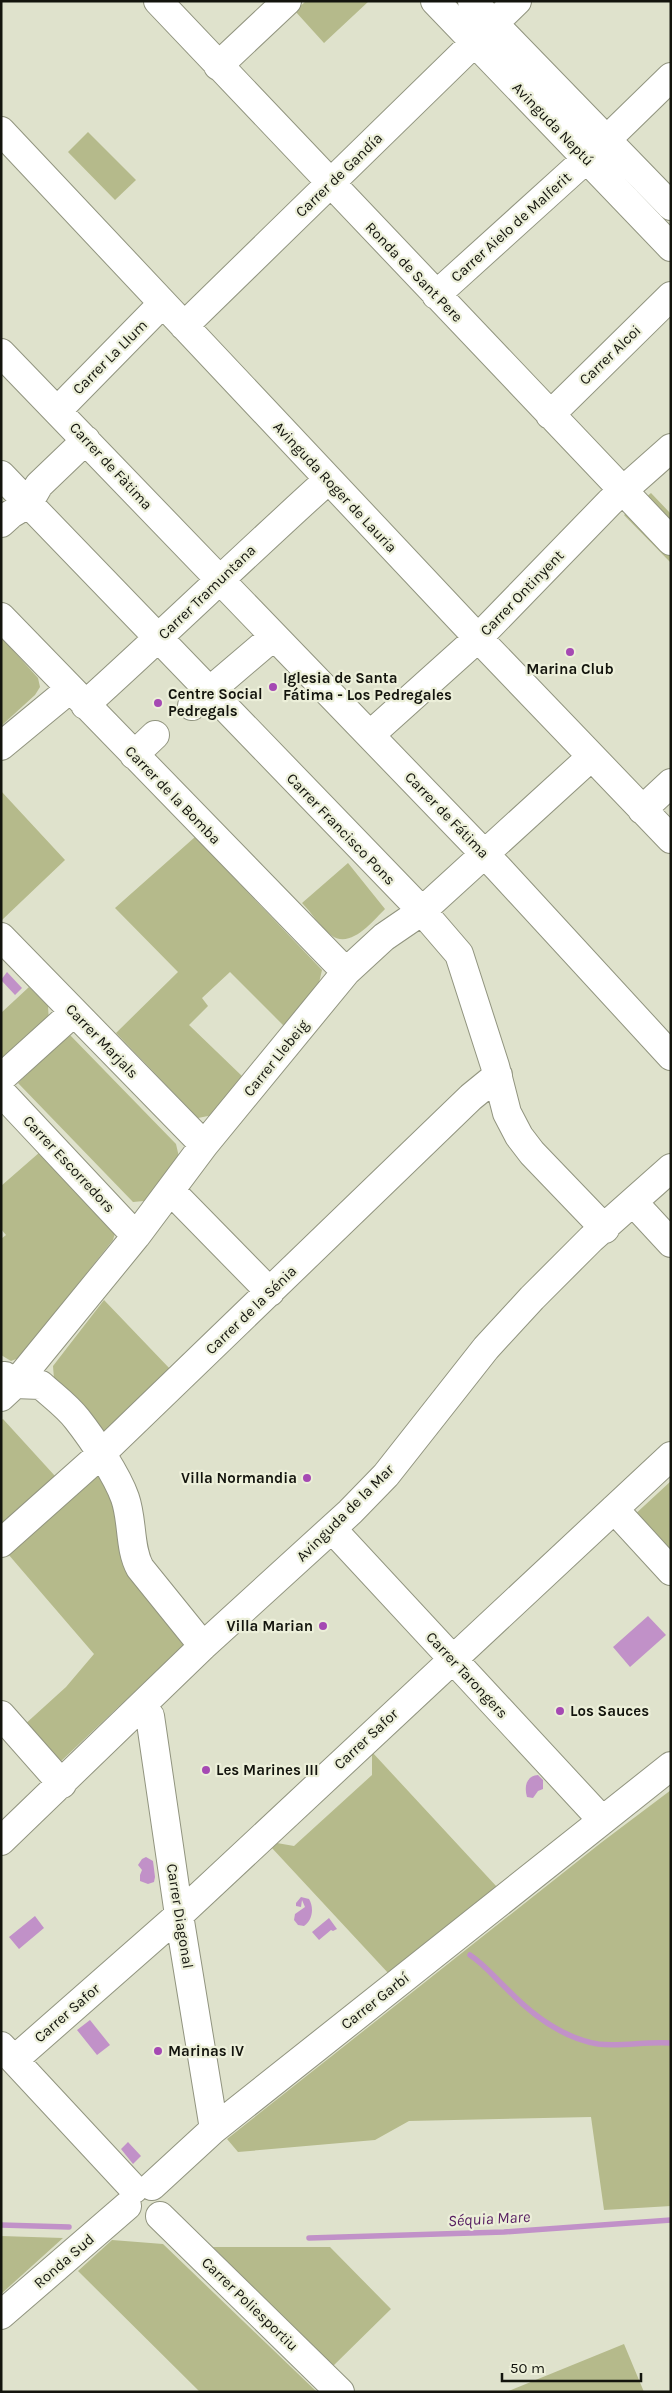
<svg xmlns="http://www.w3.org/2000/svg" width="672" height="2393" font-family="Karla,sans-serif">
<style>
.green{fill:#b5ba8b}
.water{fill:#c191c8}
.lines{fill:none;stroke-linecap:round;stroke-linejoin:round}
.stream{stroke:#c191c8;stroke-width:5.5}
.minor-casing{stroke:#91947f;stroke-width:30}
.minor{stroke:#fff;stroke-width:28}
.poi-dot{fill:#a549b3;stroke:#ecefd9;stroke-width:2}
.labels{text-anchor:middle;stroke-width:4.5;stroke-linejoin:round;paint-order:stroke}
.street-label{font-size:15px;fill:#13140d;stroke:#ecefd9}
.poi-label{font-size:15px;font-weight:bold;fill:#13140d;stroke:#ecefd9;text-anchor:start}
.water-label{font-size:16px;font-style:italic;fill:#561d60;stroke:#ecefd9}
</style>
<rect width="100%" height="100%" fill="#dfe2cc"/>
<path class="green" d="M306 1H369L324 43 295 11Z
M88 132 136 180 115 200 68 152Z
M651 493 671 514V563L624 515Z
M1 637 38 678 40 687 35 695 1 726Z
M1 791 65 860 2 920H1Z
M195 837 322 970 319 983 284 1026 230 972 202 998 208 1006 189 1025 243 1077 213 1115 198 1118 116 1033 178 972 115 908Z
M348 863 385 909C373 921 350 950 331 935 320 927 312 913 302 903Z
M29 987 48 1006 49 1022 1 1064V1013Z
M69 1034 176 1144 179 1157 144 1201 133 1202 18 1083Z
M40 1152 115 1233 113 1240 19 1358 11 1361 1 1355V1239L6 1235 1 1229V1186Z
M104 1300 171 1370 102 1433 54 1379 53 1366Z
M3 1419 55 1476 1 1526V1420Z
M97 1471 186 1643 58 1764 23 1726 66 1687 94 1654 8 1554Z
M671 1481V1561L631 1518Z
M372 1752 497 1887 389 1974 271 1847 277 1843 294 1846 372 1775Z
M671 1790V2206L604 2210 591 2117 409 2121 375 2140 238 2152 227 2139 602 1842Z
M1 2236 63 2238 1 2294Z
M112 2240 163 2244 317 2392H200L78 2271Z
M213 2247H330L391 2309 331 2368Z
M624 2344 644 2392H506Z"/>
<path class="water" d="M7 972 22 988 15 995 1 980Z
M648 1616 666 1635 630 1667 613 1647Z
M538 1775 543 1780V1789L538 1791 533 1798 527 1797C524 1787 526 1776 538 1775Z
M146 1857 153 1861 155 1877 154 1882 148 1884 140 1881V1875L142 1870 138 1865 142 1859Z
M301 1897 309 1899C314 1907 313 1920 304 1926L298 1925 294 1920 295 1914 305 1907 302 1900 301 1907 296 1906V1903Z
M35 1916 44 1928 19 1949 9 1937Z
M329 1918 337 1929 333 1931 331 1930 319 1940 312 1932Z
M90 2020 110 2045 97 2055 77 2030Z
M128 2142 141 2156 133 2164 121 2149Z"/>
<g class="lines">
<path class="stream" d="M470 1955C485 1965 494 1977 507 1989 531 2014 562 2038 598 2044 621 2047 647 2041 671 2043
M1 2225 69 2227
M309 2238 504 2232 671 2220"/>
<defs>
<path id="minor" d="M158 1 671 541
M435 1 671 247
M472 1 671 206
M218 66 287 1
M1 131 478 638 671 839
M436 295 594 152 671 77
M184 326 517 1
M1 353 498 868 671 1056
M58 410 162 304
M550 415 671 296
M1 475 422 911 459 954 495 1066 507 1113 519 1136 532 1153 605 1229
M1 523 11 514 28 504 39 485 86 440
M1 617 346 972
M85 705C167 631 246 554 328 480
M192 706 274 636
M370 735 478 638 610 502 671 448
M1 746 70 689
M134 755 155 735
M642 810 671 783
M1 937 204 1145
M1 1078 74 1012
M1 1092 136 1236
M171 1191 270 1292
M634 1203 671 1243
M5 1376 15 1384 41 1385C53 1396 67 1406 77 1419 92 1438 117 1475 125 1498 133 1521 129 1548 140 1568L203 1646
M1 1397 15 1384 136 1236 204 1145 346 972 384 937 422 911 591 757
M614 1509 671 1571
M333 1530 602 1820
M1 1543 101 1454 471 1097 498 1075
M141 1707 150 1716 179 1915 214 2129
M1 1715 62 1784
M1 1841 203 1646 350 1512 386 1475 486 1348 532 1298 591 1239 671 1168
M1 2046 134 2189
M14 2060 179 1915 671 1456
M152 2186 214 2129 671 1766
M160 2216 340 2392
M1 2315 127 2206"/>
</defs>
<use href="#minor" class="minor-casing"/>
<use href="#minor" class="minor"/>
</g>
<g class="poi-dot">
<circle cx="570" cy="652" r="5"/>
<circle cx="273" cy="687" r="5"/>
<circle cx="158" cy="703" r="5"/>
<circle cx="307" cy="1478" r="5"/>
<circle cx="323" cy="1626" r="5"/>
<circle cx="560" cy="1711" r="5"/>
<circle cx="206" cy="1770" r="5"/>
<circle cx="158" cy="2051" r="5"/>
</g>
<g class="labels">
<g class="street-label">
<text transform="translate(553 124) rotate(46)" y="5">Avinguda Neptú</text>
<text transform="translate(339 175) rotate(-44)" y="5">Carrer de Gandía</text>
<text transform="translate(511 227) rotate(-42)" y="5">Carrer Aielo de Malferit</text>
<text transform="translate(414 272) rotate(46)" y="5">Ronda de Sant Pere</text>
<text transform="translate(610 355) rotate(-44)" y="5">Carrer Alcoi</text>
<text transform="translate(110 357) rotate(-45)" y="5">Carrer La Llum</text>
<text transform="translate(111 466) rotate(47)" y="5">Carrer de Fàtima</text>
<text transform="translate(335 487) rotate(47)" y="5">Avinguda Roger de Lauria</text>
<text transform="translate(207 592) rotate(-44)" y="5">Carrer Tramuntana</text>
<text transform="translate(522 593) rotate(-46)" y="5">Carrer Ontinyent</text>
<text transform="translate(173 795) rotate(46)" y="5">Carrer de la Bomba</text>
<text transform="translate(447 815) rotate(46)" y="5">Carrer de Fátima</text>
<text transform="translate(341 829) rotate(46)" y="5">Carrer Francisco Pons</text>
<text transform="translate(102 1041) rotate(46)" y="5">Carrer Marjals</text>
<text transform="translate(276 1058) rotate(-51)" y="5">Carrer Llebeig</text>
<text transform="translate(69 1164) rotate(47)" y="5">Carrer Escorredors</text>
<text transform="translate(251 1310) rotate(-44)" y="5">Carrer de la Sénia</text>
<text transform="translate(345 1513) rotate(-45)" y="5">Avinguda de la Mar</text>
<text transform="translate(467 1675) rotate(47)" y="5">Carrer Tarongers</text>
<text transform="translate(366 1739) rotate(-43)" y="5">Carrer Safor</text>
<text transform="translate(180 1916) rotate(81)" y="5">Carrer Diagonal</text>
<text transform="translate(375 2001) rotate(-38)" y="5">Carrer Garbí</text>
<text transform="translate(67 2013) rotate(-41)" y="5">Carrer Safor</text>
<text transform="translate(64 2261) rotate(-41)" y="5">Ronda Sud</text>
<text transform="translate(250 2304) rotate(44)" y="5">Carrer Poliesportiu</text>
</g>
<g class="poi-label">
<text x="570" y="674" text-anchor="middle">Marina Club</text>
<text x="283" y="683">Iglesia de Santa<tspan x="283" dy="17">Fátima - Los Pedregales</tspan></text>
<text x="168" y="699">Centre Social<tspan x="168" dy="17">Pedregals</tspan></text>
<text x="297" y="1483" text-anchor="end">Villa Normandia</text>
<text x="313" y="1631" text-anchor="end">Villa Marian</text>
<text x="570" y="1716">Los Sauces</text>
<text x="216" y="1775">Les Marines III</text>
<text x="168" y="2056">Marinas IV</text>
</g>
<g class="water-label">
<text transform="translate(489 2218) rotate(-3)" y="6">Séquia Mare</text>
</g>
</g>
<rect width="672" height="2393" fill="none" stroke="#13140d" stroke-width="5"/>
<path d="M502 2373v8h139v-8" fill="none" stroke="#13140d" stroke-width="2.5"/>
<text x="510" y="2373" font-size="15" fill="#13140d" stroke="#ecefd9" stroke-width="4" paint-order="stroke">50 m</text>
</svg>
